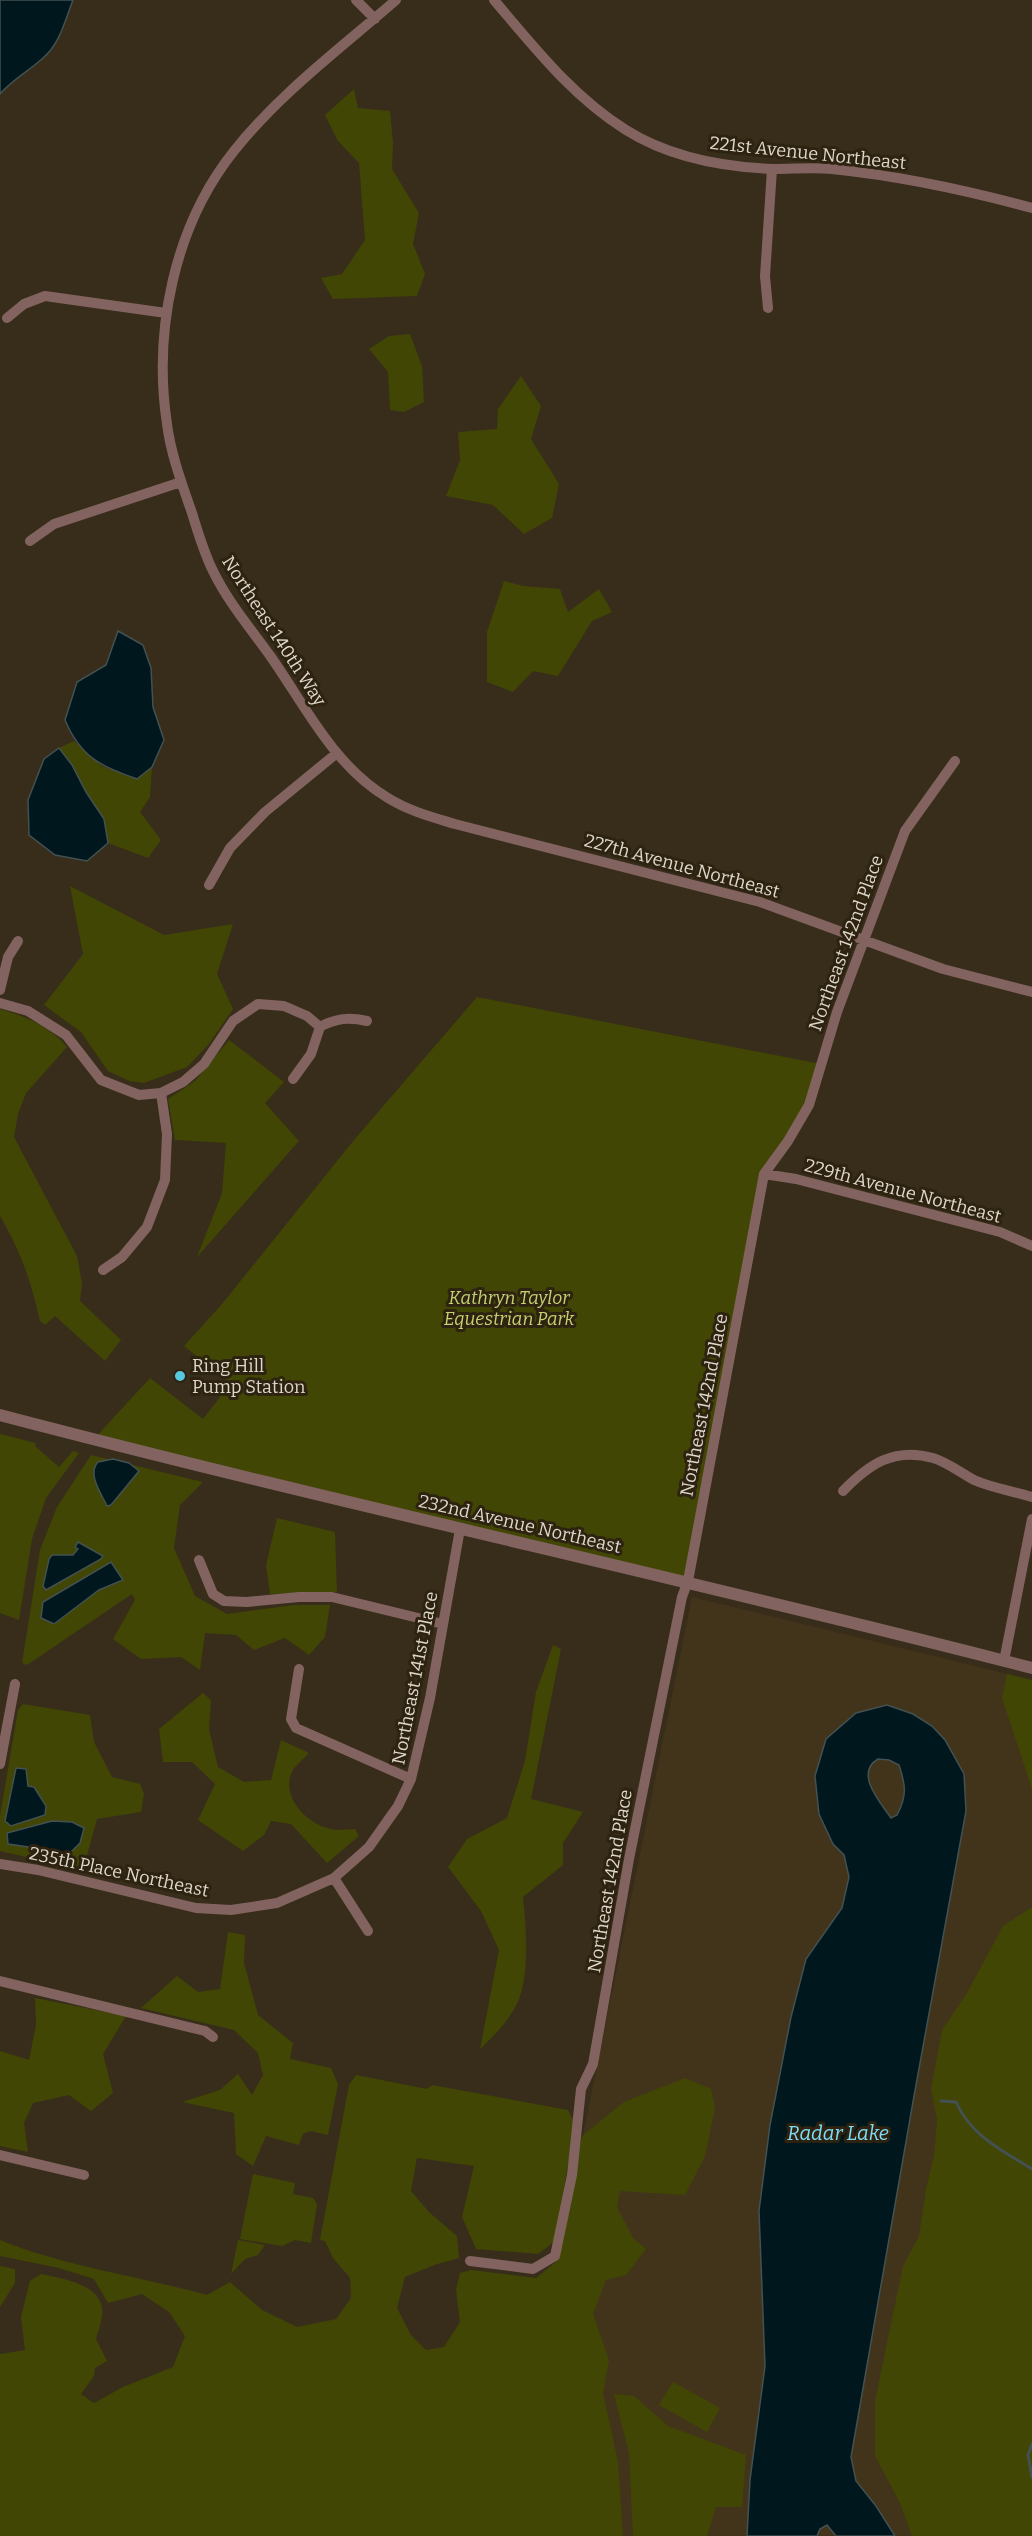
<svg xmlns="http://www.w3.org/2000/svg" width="1032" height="2536" font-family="Bitter,serif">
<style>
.built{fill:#42341a}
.green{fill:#414604}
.water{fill:#00171e;stroke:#435152;stroke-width:1.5;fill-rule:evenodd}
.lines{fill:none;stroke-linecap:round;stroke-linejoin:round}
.stream{stroke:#435152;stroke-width:3}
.minor{stroke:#82635f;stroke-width:10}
.tertiary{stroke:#82635f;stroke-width:12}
.poi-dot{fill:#56c9e0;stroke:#2d2310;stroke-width:2}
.labels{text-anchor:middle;stroke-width:6;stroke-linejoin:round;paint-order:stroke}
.street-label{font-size:18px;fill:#ded7cb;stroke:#2d2310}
.park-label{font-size:18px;font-style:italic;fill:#c6d171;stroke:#2d2310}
.poi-label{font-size:18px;fill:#ded7cb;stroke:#2d2310;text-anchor:start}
.water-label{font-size:20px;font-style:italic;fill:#7fddf8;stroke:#2d2310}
</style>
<rect width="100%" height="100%" fill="#372d1a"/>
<path class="built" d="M692 1597 1032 1680V2536H502Z"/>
<path class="green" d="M354 89 358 108 390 111 393 143 392 169 419 213 413 244 425 274 417 296 333 299 321 278 342 274 365 240 359 163 338 141 325 115Z
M410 334 422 366 424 402 404 412 390 410 388 372 369 349 389 336Z
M521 376 541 406 531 439 559 484 552 518 524 534 493 505 446 496 460 460 458 432 497 429 498 409Z
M504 581 523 586 560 589 568 612 599 589 612 612 592 621 558 676 533 671 513 692 487 682V632Z
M74 741 102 766 137 779 152 767 150 797 140 812 161 840 148 858 108 843 104 819 86 792 72 765 59 748Z
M70 886 164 935 233 924 217 974 233 1009 209 1044 187 1067 144 1083 129 1081 108 1071 81 1032 44 1005 83 954Z
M477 997 821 1064 809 1105 764 1175 688 1581 93 1440 150 1378 203 1419 231 1383 184 1346 222 1304 354 1140Z
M0 1009C25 1016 51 1027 67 1047L26 1093 18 1114 14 1137 77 1256 82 1283 80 1301 121 1340 105 1361 55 1316 45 1325 40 1321C31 1281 21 1252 0 1216Z
M229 1040 284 1082 265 1103 299 1141 197 1257 222 1193 226 1143 175 1140 168 1099 195 1081Z
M0 1434 36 1443 35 1446 59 1467 73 1451 79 1453 46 1498 32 1539 19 1620 0 1613Z
M91 1455 203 1482 180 1505 174 1548 195 1596 227 1614 294 1605H330L325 1637 309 1655 285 1638 254 1650 236 1635 205 1633 200 1670 181 1657 141 1659 113 1639 135 1600 132 1594 27 1665 22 1663 40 1550 57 1507Z
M277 1518 335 1532 337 1592 270 1594 266 1565Z
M553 1645 561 1649 531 1799 583 1812 563 1843V1865L523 1897C526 1925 529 1966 521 1993 515 2015 496 2034 480 2049L499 1950 481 1911 448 1867 467 1839 507 1818 525 1761 536 1692Z
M1007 1674 1032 1680V1789L1002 1698Z
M203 1693 211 1700 209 1729 218 1767 244 1782 271 1780 281 1740 309 1753C304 1758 297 1764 293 1770 279 1795 306 1824 331 1829 338 1831 347 1829 355 1829L359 1836 327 1863 291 1824 271 1821 264 1835 243 1851 198 1820 215 1784 192 1762H163L159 1729Z
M23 1704 90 1715 94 1742 112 1777 140 1784 144 1794 141 1812 97 1819 83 1870 0 1851V1816L18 1710Z
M1032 1907V2536H912L900 2503 875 2456V2401L903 2266 919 2236 926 2189 934 2156 937 2120 931 2089 942 2030 967 1993 1003 1926Z
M228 1932 245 1935 244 1963 258 2015 293 2043 290 2059 331 2068 338 2084 328 2135 310 2131 303 2134 299 2145 266 2136 253 2166 236 2154 234 2113 182 2102 220 2090 238 2074 252 2095 263 2075 258 2053 234 2030 141 2008 177 1976 198 1992 220 1989Z
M35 1998 126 2016 103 2054 113 2093 91 2111 69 2095 33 2103 24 2123 28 2152 0 2146V2051L29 2060 36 2025Z
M356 2075 427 2089 432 2085 568 2110 575 2124 555 2241 538 2254 476 2249 462 2217 474 2166 417 2158 411 2191 429 2212 457 2236 459 2258 434 2265 405 2277 397 2308 411 2335 426 2350 444 2347 460 2322 456 2290 460 2273 471 2270 536 2278 557 2261 582 2136 624 2102 685 2078 711 2089 715 2108 705 2156 685 2195 620 2191 617 2207 633 2238 646 2249 626 2275 606 2280 593 2314 609 2360 603 2393 618 2462 623 2536H0V2354L25 2350 21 2317 30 2281 41 2274C63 2279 106 2284 102 2316 101 2324 98 2332 96 2339L107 2361 95 2368 94 2376 81 2394 94 2403 123 2387 173 2367 185 2336 169 2312 142 2294 108 2303 94 2279 59 2268 0 2256V2240C67 2267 138 2276 207 2295L230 2282 262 2310 297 2327 336 2319 351 2298 350 2278 333 2258 325 2241 320 2240 349 2085Z
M253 2174 295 2183 293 2194 313 2198 317 2204 311 2243 295 2240 282 2246 240 2239Z
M238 2240 265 2245 258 2255 245 2259 231 2274Z
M0 2266 15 2269V2283L0 2307Z
M673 2382 720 2408 707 2432 659 2405Z
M614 2394 634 2396 668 2426 746 2455 742 2507H716L707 2536H633L629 2453Z"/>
<path class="water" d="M0 0H73C65 20 60 44 43 58 29 71 13 79 0 94Z
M118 631 143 645 151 668 153 707 164 740 152 767 137 779C101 766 81 758 65 720L77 682 106 665Z
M59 748 72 765 86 792 104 819 108 843 87 861 55 855 29 835 28 800 44 759Z
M113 1459 129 1463 139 1471 111 1505 107 1506C101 1493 87 1474 98 1462Z
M78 1542 103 1556 101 1559 46 1590 43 1586 49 1559 52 1555H73L78 1549 75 1547Z
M111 1562 123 1580 99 1590 54 1624 41 1618 43 1602Z
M887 1705 913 1714 932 1726 945 1740 964 1774 966 1811 914 2096 851 2457 856 2481 876 2506 895 2536H836L827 2525 820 2529 817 2536H747L750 2480 765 2366 759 2211 770 2125 791 2017 806 1959 842 1908 849 1877 844 1855 833 1844 819 1814 815 1776 826 1739 856 1713ZM878 1759 889 1760 899 1765C906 1786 907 1796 897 1815L891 1818C880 1802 854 1773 878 1759Z
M16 1768 26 1769 28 1786 34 1787 46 1806 45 1815 11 1826 5 1821Z
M52 1821 72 1822 84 1828 80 1843 70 1853 8 1844 7 1833Z"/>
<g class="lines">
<path class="stream" d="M941 2101 956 2102C972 2137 1002 2150 1032 2169
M1032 2444 1028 2455 1032 2477"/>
<path class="minor" d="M356 0 375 19
M396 0C341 48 280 93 234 151 174 226 153 331 167 424 171 455 182 484 192 513 198 533 204 553 213 571 228 602 251 629 271 657 306 707 334 766 388 798 409 811 432 817 455 824L760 902 943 969 1032 992
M494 0C534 47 572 96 626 130 669 157 723 167 773 169 793 169 813 167 832 169 900 176 966 190 1032 208
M768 308 765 276 772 169
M7 318 24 304 45 296 166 313
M30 541 54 524 181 482
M209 885 230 848 265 812 337 753
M0 990 8 957 18 941
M0 1003 28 1011 66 1035 101 1080 139 1095 161 1093 183 1082 204 1064 233 1021 258 1004 284 1006 307 1016 320 1027
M293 1079 311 1054 320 1027C336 1018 349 1017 367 1021
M764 1174 796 1179 1000 1232 1032 1246
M103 1270 122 1257 147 1227 165 1180 167 1134 161 1093
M843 1491C869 1464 894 1447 933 1458 947 1462 961 1473 974 1480 992 1488 1013 1491 1032 1497
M199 1560 213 1594 224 1601 247 1602 299 1597H332L443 1624
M1004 1661 1032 1519
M299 1669 291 1719 296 1728 411 1779
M0 1764 15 1684
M0 1864 38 1870 196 1908 231 1910 277 1903 334 1878 369 1847 398 1806 411 1779 430 1698 460 1529
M334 1878 368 1931
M0 1981 205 2031 213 2037
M0 2155 84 2175
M470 2261 533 2269 555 2256 572 2175 581 2089 593 2064 629 1859 682 1597 688 1581 764 1174 788 1141 809 1105 837 1012 905 831 955 761"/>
<path class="tertiary" d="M0 1415C343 1505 689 1579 1032 1668"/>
</g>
<circle class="poi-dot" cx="180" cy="1376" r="6"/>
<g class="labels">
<g class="street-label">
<text transform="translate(808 153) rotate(6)" y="6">221st Avenue Northeast</text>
<text transform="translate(274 631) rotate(57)" y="6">Northeast 140th Way</text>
<text transform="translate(682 866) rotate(15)" y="6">227th Avenue Northeast</text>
<text transform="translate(846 943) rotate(-70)" y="6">Northeast 142nd Place</text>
<text transform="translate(903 1191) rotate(15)" y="6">229th Avenue Northeast</text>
<text transform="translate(704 1405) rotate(-79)" y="6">Northeast 142nd Place</text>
<text transform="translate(520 1524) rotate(13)" y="6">232nd Avenue Northeast</text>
<text transform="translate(415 1678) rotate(-79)" y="6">Northeast 141st Place</text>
<text transform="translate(119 1872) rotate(12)" y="6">235th Place Northeast</text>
<text transform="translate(610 1881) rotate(-80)" y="6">Northeast 142nd Place</text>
</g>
<g class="park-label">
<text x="509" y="1304">Kathryn Taylor<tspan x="509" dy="21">Equestrian Park</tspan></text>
</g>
<g class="poi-label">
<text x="192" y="1372">Ring Hill<tspan x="192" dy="21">Pump Station</tspan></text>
</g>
<g class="water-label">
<text x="838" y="2140">Radar Lake</text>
</g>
</g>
</svg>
